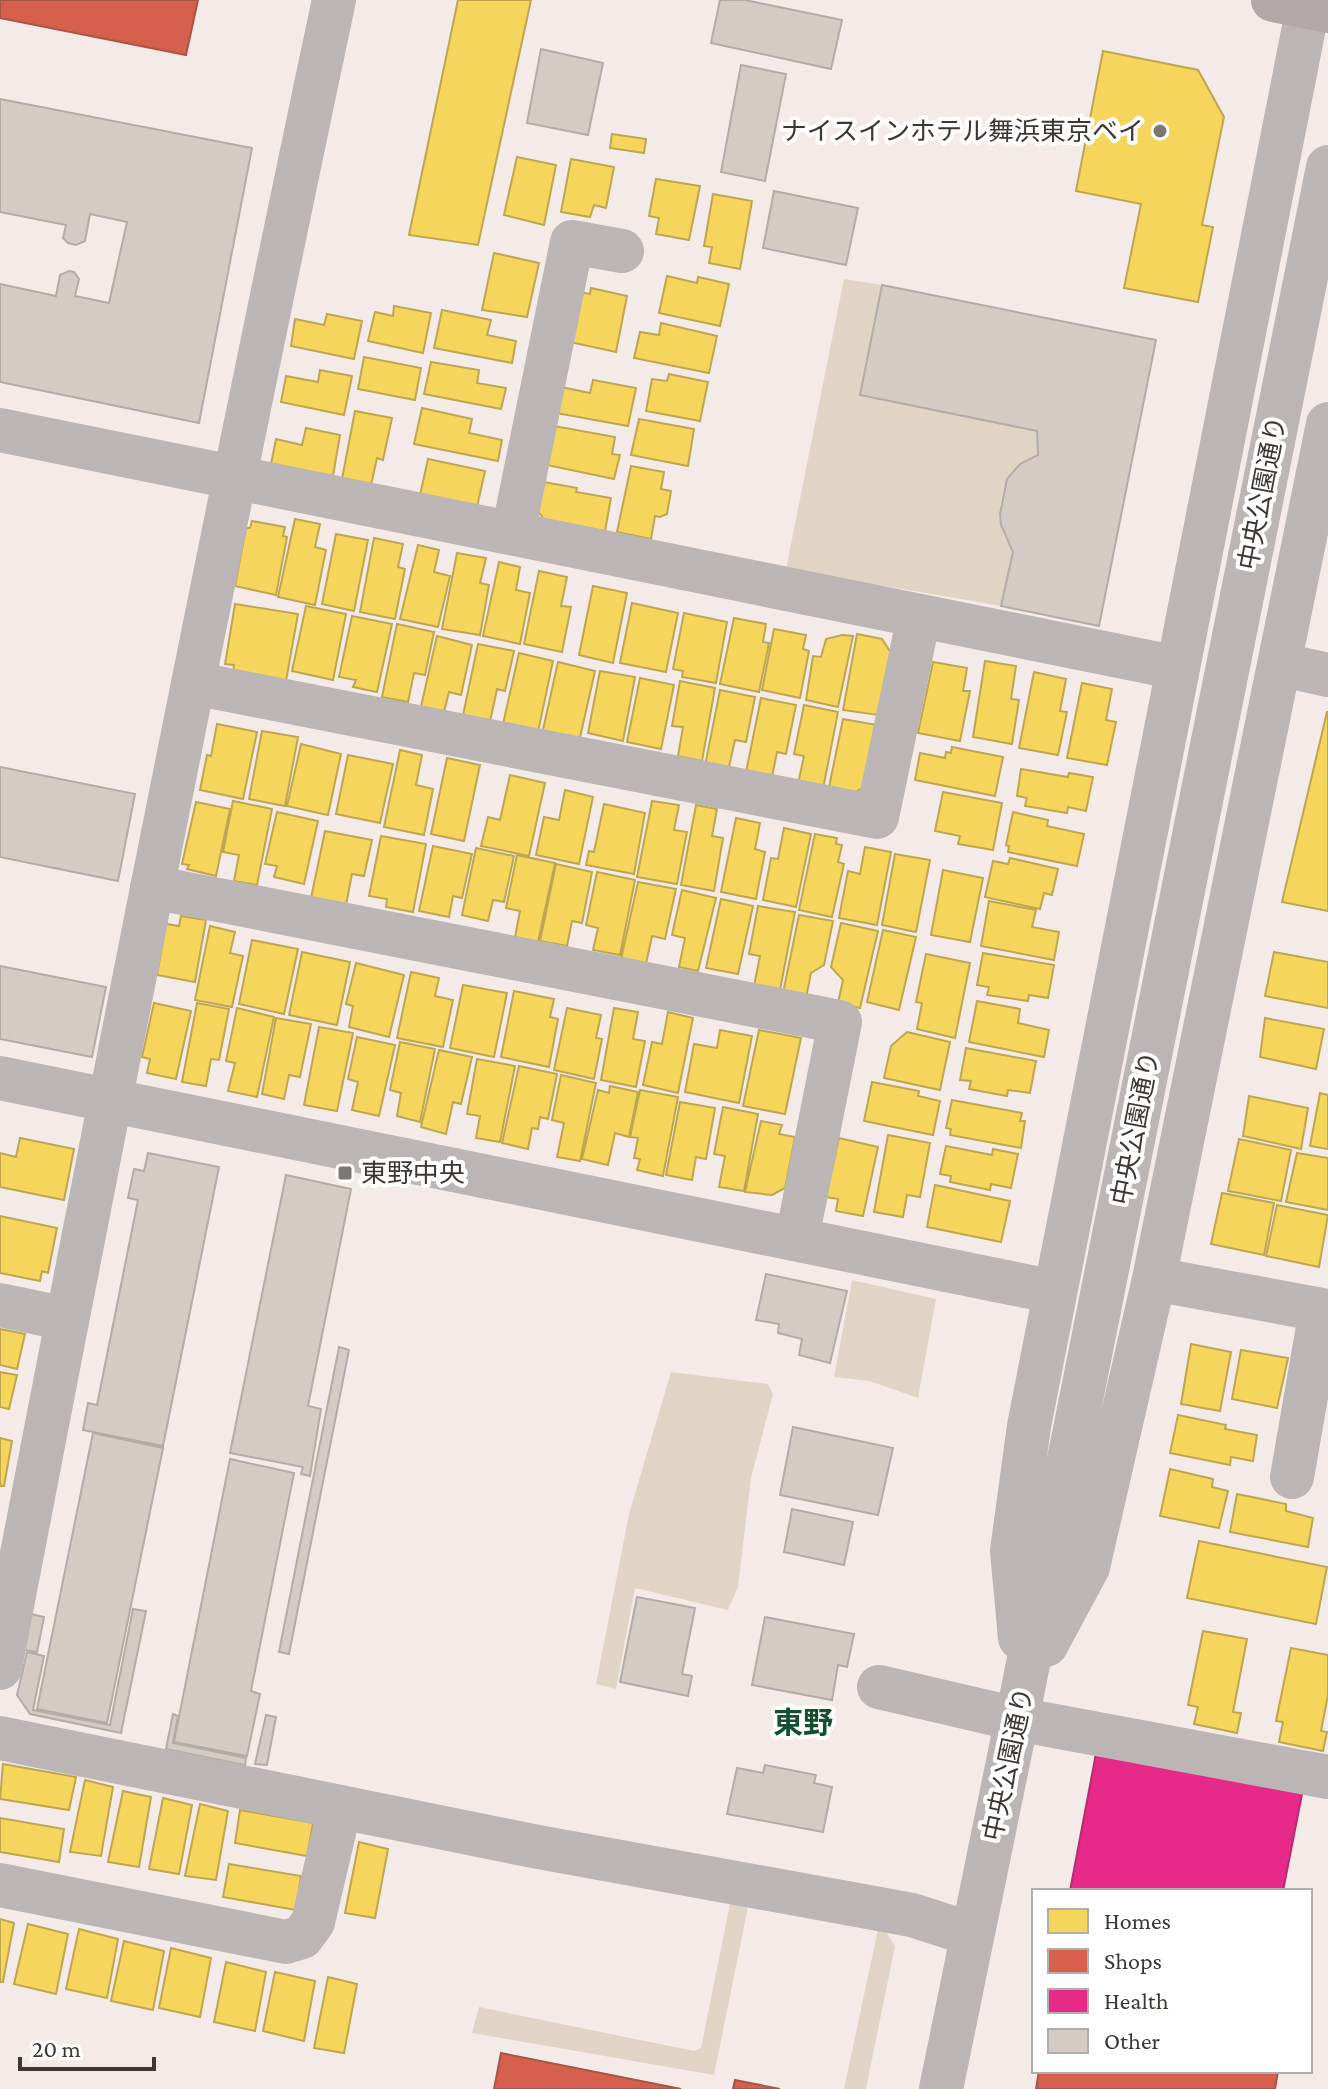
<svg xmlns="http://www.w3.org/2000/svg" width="1328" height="2089" font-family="'Crimson Pro','Noto Sans JP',serif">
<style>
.green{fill:#e0d5c4}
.homes{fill:#f6d55c;stroke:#bea650;stroke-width:2}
.shops{fill:#d6604d;stroke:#a85446;stroke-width:2}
.health{fill:#e7298a;stroke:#b42d70;stroke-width:2}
.building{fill:#d5cbc5;stroke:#b2aca9;stroke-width:2}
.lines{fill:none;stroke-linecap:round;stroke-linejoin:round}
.minor{stroke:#bcb5b5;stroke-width:44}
.highway{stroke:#b1a8a7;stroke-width:44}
.poi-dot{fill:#7d7673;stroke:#fff;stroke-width:3}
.labels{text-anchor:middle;stroke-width:8;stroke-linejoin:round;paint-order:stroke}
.poi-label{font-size:26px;fill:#3d3734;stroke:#fff;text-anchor:end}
.street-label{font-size:26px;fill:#3d3734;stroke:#fff}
.quarter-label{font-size:30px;font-weight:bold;fill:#144f31;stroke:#fff}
</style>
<rect width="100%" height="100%" fill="#f4ebe8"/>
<path class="green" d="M844 279 882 285 861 395 1037 431 1038 455C1010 463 995 499 1001 527 1003 537 1013 547 1012 556 1011 573 1005 590 1001 606L786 569Z
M852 1280 936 1299 918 1398 870 1381 834 1377Z
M671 1372 768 1384 773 1394 751 1478 738 1587 728 1610 635 1588 616 1689 596 1684 629 1514Z
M731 1899 749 1902 714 2075 472 2033 479 2007 694 2051 701 2048Z
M878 1929 885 1930 895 1946 866 2089H844Z"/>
<path class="homes" d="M458 0H531L478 245 409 235Z
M1103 51 1198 70 1224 117 1202 225 1213 227 1198 302 1124 288 1141 204 1076 191Z
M612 134 646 139 644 153 610 148Z
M517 157 556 165 544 225 504 215Z
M571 159 614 167 606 208 594 205 590 217 561 212Z
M656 179 700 186 689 240 656 234 659 218 649 216Z
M713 194 752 201 740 269 709 263 712 247 704 246Z
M494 253 539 263 527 317 482 310Z
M667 276 697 283 698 277 729 284 720 326 659 313Z
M591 288 627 296 616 352 570 342 580 292 590 294Z
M394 306 431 313 423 353 368 341 375 312 393 316Z
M442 310 491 320 487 335 516 341 512 363 434 348Z
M327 314 362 321 354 359 291 346 295 319 324 325Z
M661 323 717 336 709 373 634 358 640 332 659 335Z
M364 357 421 368 415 400 358 389Z
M431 362 479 370 477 383 506 388 501 409 424 394Z
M320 370 352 376 344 415 281 402 286 376 318 382Z
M669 374 708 382 700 421 646 411 652 379 667 381Z
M593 380 636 388 628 426 556 413 561 387 590 393Z
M422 408 472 419 469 433 502 440 498 461 414 444Z
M355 411 392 418 383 460 377 458 371 485 342 479Z
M639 419 694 429 688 466 631 455Z
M554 426 615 437 612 454 620 455 614 479 547 465Z
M306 428 340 435 333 476 271 464 276 439 302 445Z
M428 459 485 471 477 507 420 495Z
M631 466 664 472 661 489 671 491 667 514 660 517 655 516 651 539 617 532Z
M544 482 577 488 576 492 611 498 605 531 545 521 538 511Z
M295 519 320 524 315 547 326 550 315 605 278 597Z
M252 521 285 527 283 536 287 537 276 595 235 586 246 528H250Z
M336 534 368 540 354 611 322 604Z
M374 538 403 544 398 567 405 569 395 619 360 612Z
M418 545 439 550 434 572 450 576 438 627 400 619Z
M457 553 486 558 480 583 489 585 480 635 442 629Z
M499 562 520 567 516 590 530 593 520 644 483 636Z
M539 571 567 577 561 606 571 607 562 652 524 644Z
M593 586 627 593 613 663 579 655Z
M632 603 678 613 666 672 620 663Z
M235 604 298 614 286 681 233 672 234 665 225 664Z
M306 606 346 614 333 680 292 671Z
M684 613 727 622 716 683 682 677 683 671 673 669Z
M352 616 392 624 377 692 353 687 356 680 339 677Z
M734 618 766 624 763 642 769 643 759 692 720 684Z
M397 624 434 632 425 675 414 673 408 702 382 697Z
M774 629 806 635 803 649 809 651 800 698 762 690Z
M857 634 882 639 893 656 878 715 843 710Z
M842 635 853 636 838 707 806 700 813 656 821 657 826 639Z
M437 636 472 645 461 695 449 692 443 716 420 711Z
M478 644 514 651 505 691 497 689 489 726 462 720Z
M519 653 553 661 538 732 503 724Z
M985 661 1016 666 1011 699 1019 700 1012 744 973 737Z
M558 662 595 671 579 742 542 734Z
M933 662 967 668 963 691H970L960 741 918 733Z
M600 671 635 677 623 741 588 733Z
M1034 672 1066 679 1060 711 1067 712 1058 755 1019 748Z
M640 678 674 685 661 749 627 742Z
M680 681 715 688 702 761 678 756 683 727 672 726Z
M1082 683 1112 689 1106 720 1116 722 1107 765 1067 758Z
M720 690 755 697 746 742 735 740 728 771 705 766Z
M761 698 796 705 786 754 777 752 771 782 745 777Z
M804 705 838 712 823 789 798 784 804 756 794 754Z
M1327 712H1328V911L1282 902Z
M843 719 877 725 869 783 849 797 828 792Z
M217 724 257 732 243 799 200 790 207 755 211 756Z
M262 731 298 737 285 806 249 799Z
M301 744 341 754 328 815 287 806Z
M952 747 1003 757 995 796 915 780 920 753 945 758 946 752 951 753Z
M400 750 422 755 416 785 433 789 424 835 384 827Z
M348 755 393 764 380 823 336 814Z
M447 758 480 765 464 841 431 834Z
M1021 769 1068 777 1069 773 1093 777 1086 811 1068 807 1067 813 1025 806 1027 798 1017 796Z
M510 775 545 783 529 856 481 846 488 817 500 820Z
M565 790 593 797 579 864 536 855 544 817 559 820Z
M943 792 1002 803 993 850 958 844 960 836 935 831Z
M233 801 272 809 257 885 234 881 239 855 223 852Z
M652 801 679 805 674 830 687 832 677 884 637 877Z
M196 802 230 809 216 876 187 869 189 865 182 864Z
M604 804 645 813 634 874 586 865 589 851 594 852Z
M696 805 717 809 712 836 723 838 714 891 681 885Z
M277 812 318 821 304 884 274 877 277 866 265 864Z
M1013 812 1048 820 1047 826 1084 834 1077 866 1008 852 1009 846 1006 845Z
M736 818 760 823 755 849 765 852 756 899 721 892Z
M784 828 811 834 796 907 763 900 771 858 778 859Z
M325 831 372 840 364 876 352 874 346 905 311 898Z
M815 834 837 838 836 844 842 845 838 862 844 864 832 917 799 910Z
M381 836 426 844 413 912 386 907 387 899 369 896Z
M433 846 472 854 462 898 453 896 449 917 419 911Z
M865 847 891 852 877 925 839 918 848 871 860 874Z
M476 848 514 856 504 902 493 900 488 921 462 915Z
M895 854 930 860 916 932 882 925Z
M517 855 555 863 538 942 515 937 520 911 506 908Z
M1010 858 1058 869 1052 895 1044 893 1040 909 985 897 993 861 1008 864Z
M556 864 592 872 582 923 572 921 567 946 540 941Z
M943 870 983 878 970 942 931 935Z
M597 872 635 880 620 955 593 950 598 928 586 925Z
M638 882 676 889 665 939 652 936 646 964 621 959Z
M682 890 716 898 698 971 679 967 685 938 672 935Z
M721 899 753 906 738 974 706 968Z
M989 901 1036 910 1032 927 1059 932 1054 960 981 946Z
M758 906 795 912 780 990 754 986 760 956 749 954Z
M799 915 833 921 824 965 811 973 806 998 783 993Z
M181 916 206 920 195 982 157 975 166 924 179 926Z
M841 923 878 931 860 1008 838 1003 843 980 831 967Z
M210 926 235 932 230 953 243 956 232 1007 195 1000Z
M883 930 916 937 899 1010 867 1002Z
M252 940 298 949 284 1014 239 1004Z
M302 952 350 962 337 1025 289 1015Z
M1274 952 1328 962V1008L1265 996Z
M983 953 1054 965 1048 998 1029 995 1028 1001 987 995 989 987 977 985Z
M926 954 970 963 955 1038 917 1029 922 1003 916 1002Z
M356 963 404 975 389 1037 349 1027 353 1006 346 1004Z
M411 972 439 978 435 996 453 1000 443 1047 397 1038Z
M463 985 507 993 494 1057 450 1048Z
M514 991 554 999 550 1017 558 1019 549 1067 501 1057Z
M977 1001 1020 1009 1018 1023 1049 1030 1044 1057 969 1042Z
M154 1003 191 1011 176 1079 147 1073 150 1059 142 1057Z
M197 1003 229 1009 219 1060 211 1059 206 1086 182 1082Z
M237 1008 274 1017 257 1097 228 1091 235 1063 226 1061Z
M567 1008 601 1015 596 1038 602 1039 594 1079 554 1070Z
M614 1008 638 1012 633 1039 645 1041 636 1087 601 1080Z
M668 1012 693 1018 678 1093 643 1085 652 1042 662 1044Z
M276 1018 311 1024 300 1077 289 1075 284 1099 262 1094Z
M1265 1018 1324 1029 1316 1069 1260 1057Z
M319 1027 353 1033 337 1111 304 1105Z
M720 1030 752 1036 739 1103 685 1092 694 1044 717 1048Z
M759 1030 801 1038 785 1114 743 1106Z
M907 1032 950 1042 940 1090 884 1078 891 1046Z
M357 1037 395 1045 379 1116 352 1110 358 1082 348 1079Z
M400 1042 435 1049 420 1122 397 1116 401 1093 390 1090Z
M966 1048 1036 1061 1030 1093 1008 1090 1007 1096 969 1089 971 1081 960 1080Z
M439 1050 472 1057 461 1104 453 1102 446 1134 421 1127Z
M477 1059 515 1066 500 1142 476 1138 480 1116 467 1114Z
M519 1066 557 1074 548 1119 540 1117 538 1129 532 1128 528 1149 502 1143Z
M561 1075 596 1083 580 1161 557 1157 564 1123 552 1120Z
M872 1082 919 1091 918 1096 940 1101 933 1135 864 1121Z
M610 1086 638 1092 629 1137 615 1133 608 1165 582 1159 598 1090 609 1093Z
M640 1090 678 1097 663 1176 637 1170 640 1159 634 1158 638 1138 630 1137Z
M1320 1093 1328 1095V1149L1310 1146Z
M1249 1096 1308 1108 1301 1149 1243 1136Z
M952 1100 1022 1113 1020 1121H1025L1021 1148 950 1135 951 1129 946 1128Z
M680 1102 715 1108 706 1159 696 1157 692 1180 666 1175Z
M723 1107 758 1114 744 1191 719 1187 725 1156 714 1154Z
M761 1121 782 1125 779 1134 795 1137 785 1188 772 1195 745 1192Z
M888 1135 930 1143 920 1197 907 1195 903 1217 874 1212Z
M20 1138 74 1149 64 1200 0 1187V1153L16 1157Z
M839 1138 878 1147 863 1216 836 1211 838 1199 826 1197Z
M1239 1139 1291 1150 1281 1201 1228 1191Z
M946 1146 992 1155 993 1149 1018 1154 1011 1188 991 1184 990 1190 950 1182 951 1176 940 1174Z
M1297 1153 1328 1158V1210L1286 1202Z
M935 1185 1010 1201 1001 1242 927 1227Z
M1222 1193 1274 1203 1264 1255 1211 1244Z
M1277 1205 1328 1215 1319 1267 1266 1256Z
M0 1216 57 1228 48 1273 42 1271 40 1281 0 1273Z
M0 1329 25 1334 17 1369 0 1365Z
M1191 1344 1231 1352 1220 1411 1181 1404Z
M1241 1350 1288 1358 1277 1408 1232 1399Z
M0 1372 17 1375 9 1409 0 1407Z
M1178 1415 1226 1425 1225 1429 1257 1435 1253 1461 1231 1457 1230 1465 1170 1453Z
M0 1438 12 1441 4 1486H0Z
M1170 1469 1213 1479 1212 1487 1228 1491 1219 1528 1160 1516Z
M1237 1494 1286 1504V1511L1313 1518 1308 1547 1230 1532Z
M1199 1541 1327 1567 1316 1624 1187 1598Z
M1203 1631 1247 1639 1233 1712 1241 1713 1237 1733 1194 1724 1198 1707 1188 1705Z
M1291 1648 1328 1655V1695L1321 1731 1327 1732 1323 1751 1279 1742 1283 1722 1276 1721Z
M3 1764 76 1777 69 1810 0 1799Z
M85 1780 113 1787 101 1856 70 1852Z
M123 1791 151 1797 139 1867 108 1862Z
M163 1798 192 1805 179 1874 149 1869Z
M200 1804 228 1811 216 1880 185 1876Z
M240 1810 313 1823 307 1856 235 1843Z
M0 1818 64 1829 59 1862 0 1852Z
M359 1842 388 1849 375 1918 345 1913Z
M229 1864 301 1876 296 1910 223 1897Z
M0 1919 14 1923 3 1982H0Z
M28 1924 68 1934 56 1994 14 1984Z
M79 1929 118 1939 107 1998 66 1989Z
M124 1941 164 1951 153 2010 111 2001Z
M171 1948 211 1958 200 2017 159 2008Z
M226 1962 266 1972 255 2031 214 2022Z
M275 1972 315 1981 304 2041 263 2031Z
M328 1977 357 1984 344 2053 314 2048Z"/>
<path class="shops" d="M0 0H198L186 55 0 18Z
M501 2053 681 2089H494Z
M1039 2071H1278L1275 2089H1036Z
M735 2080 780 2089H733Z"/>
<path class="health" d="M1098 1743 1304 1784 1283 1891H1070Z"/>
<path class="building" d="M720 0H745L842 20 831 69 711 43Z
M541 49 603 63 588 135 527 123Z
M741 65 786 74 765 181 721 172Z
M0 99 252 148 199 423 0 382V284L56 296 60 275 69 271 74 272 79 279 75 296 109 303 127 222 90 214 85 241 76 245 68 243 63 238 66 225 0 212Z
M774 191 858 208 846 265 763 248Z
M882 285 1156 340 1099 626 1001 606 1013 552 1001 525 1000 514 1007 479 1020 464 1038 455 1037 431 860 395Z
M0 767 135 794 118 881 0 857Z
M0 966 106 987 92 1057 0 1039Z
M148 1153 219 1167 163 1446 83 1430 88 1403 97 1405 138 1200 128 1198 134 1169 144 1171Z
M286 1175 351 1189 308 1406 321 1409 310 1476 301 1474 303 1467 230 1453Z
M766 1274 847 1291 830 1363 799 1355 802 1339 778 1333 779 1324 756 1320Z
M339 1347 349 1350 289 1654 279 1652Z
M793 1427 893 1448 878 1515 780 1495Z
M93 1433 163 1448 107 1723 37 1709Z
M230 1459 294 1473 251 1691 260 1694 247 1756 174 1742Z
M792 1509 853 1522 844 1565 784 1552Z
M637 1597 695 1608 682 1674 692 1676 688 1696 620 1682Z
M133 1609 146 1611 121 1733 30 1714 17 1695 27 1652 44 1656 33 1710 110 1725Z
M31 1614 44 1617 37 1652 24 1650Z
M765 1617 854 1634 847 1667 838 1665 832 1700 752 1685Z
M173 1714 178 1716 173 1743 246 1758 245 1765 166 1749Z
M266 1715 276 1717 267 1765 255 1764Z
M765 1765 816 1775 814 1783 832 1787 823 1832 727 1814 737 1768 763 1773Z"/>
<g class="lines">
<path class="minor" d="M0 430 1178 668
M513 533 572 242 622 251
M1279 664 1328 675
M193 683 877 817 919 616
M152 887 840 1022 797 1238
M0 1078 1055 1292
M1154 1279 1328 1311
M0 1305 67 1319
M1292 1477 1321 1310
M1020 1638 1012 1551 1029 1426 1308 7
M1046 1645 1088 1567 1154 1279 1328 424
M0 1668C107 1111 216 555 334 0
M879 1687 1017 1719 1328 1777
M0 1738 533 1846 912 1915 971 1934
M0 1885 286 1942 302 1937 313 1922 340 1807
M941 2089 1024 1684 1328 167"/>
<path class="highway" d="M1273 0 1328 11"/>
</g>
<g class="poi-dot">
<circle cx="1160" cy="131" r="8"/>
<rect x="337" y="1165" width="16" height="16" rx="4"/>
</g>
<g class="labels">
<g class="poi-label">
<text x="1144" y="140">ナイスインホテル舞浜東京ベイ</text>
<text x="361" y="1182" text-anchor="start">東野中央</text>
</g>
<g class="street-label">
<text transform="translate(1262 493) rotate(-79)" y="9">中央公園通り</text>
<text transform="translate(1135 1128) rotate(-79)" y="9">中央公園通り</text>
<text transform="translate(1008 1764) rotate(-78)" y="9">中央公園通り</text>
</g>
<g class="quarter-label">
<text x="803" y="1733">東野</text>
</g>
</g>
<rect x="1032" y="1889" width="280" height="184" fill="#ffffff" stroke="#b1afae" stroke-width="2"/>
<rect x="1048" y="1909" width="40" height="24" fill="#f6d55c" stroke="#b1afae" stroke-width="2"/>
<text x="1104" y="1929" font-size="24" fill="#3d3734">Homes</text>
<rect x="1048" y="1949" width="40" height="24" fill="#d6604d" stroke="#b1afae" stroke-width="2"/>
<text x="1104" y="1969" font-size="24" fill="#3d3734">Shops</text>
<rect x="1048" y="1989" width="40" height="24" fill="#e7298a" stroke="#b1afae" stroke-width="2"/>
<text x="1104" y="2009" font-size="24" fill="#3d3734">Health</text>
<rect x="1048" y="2029" width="40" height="24" fill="#d5cbc5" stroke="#b1afae" stroke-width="2"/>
<text x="1104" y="2049" font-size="24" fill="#3d3734">Other</text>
<path d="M20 2057v12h134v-12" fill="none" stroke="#3d3734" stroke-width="4"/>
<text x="32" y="2057" font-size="24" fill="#3d3734" stroke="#ffffff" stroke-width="6" paint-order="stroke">20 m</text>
</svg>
